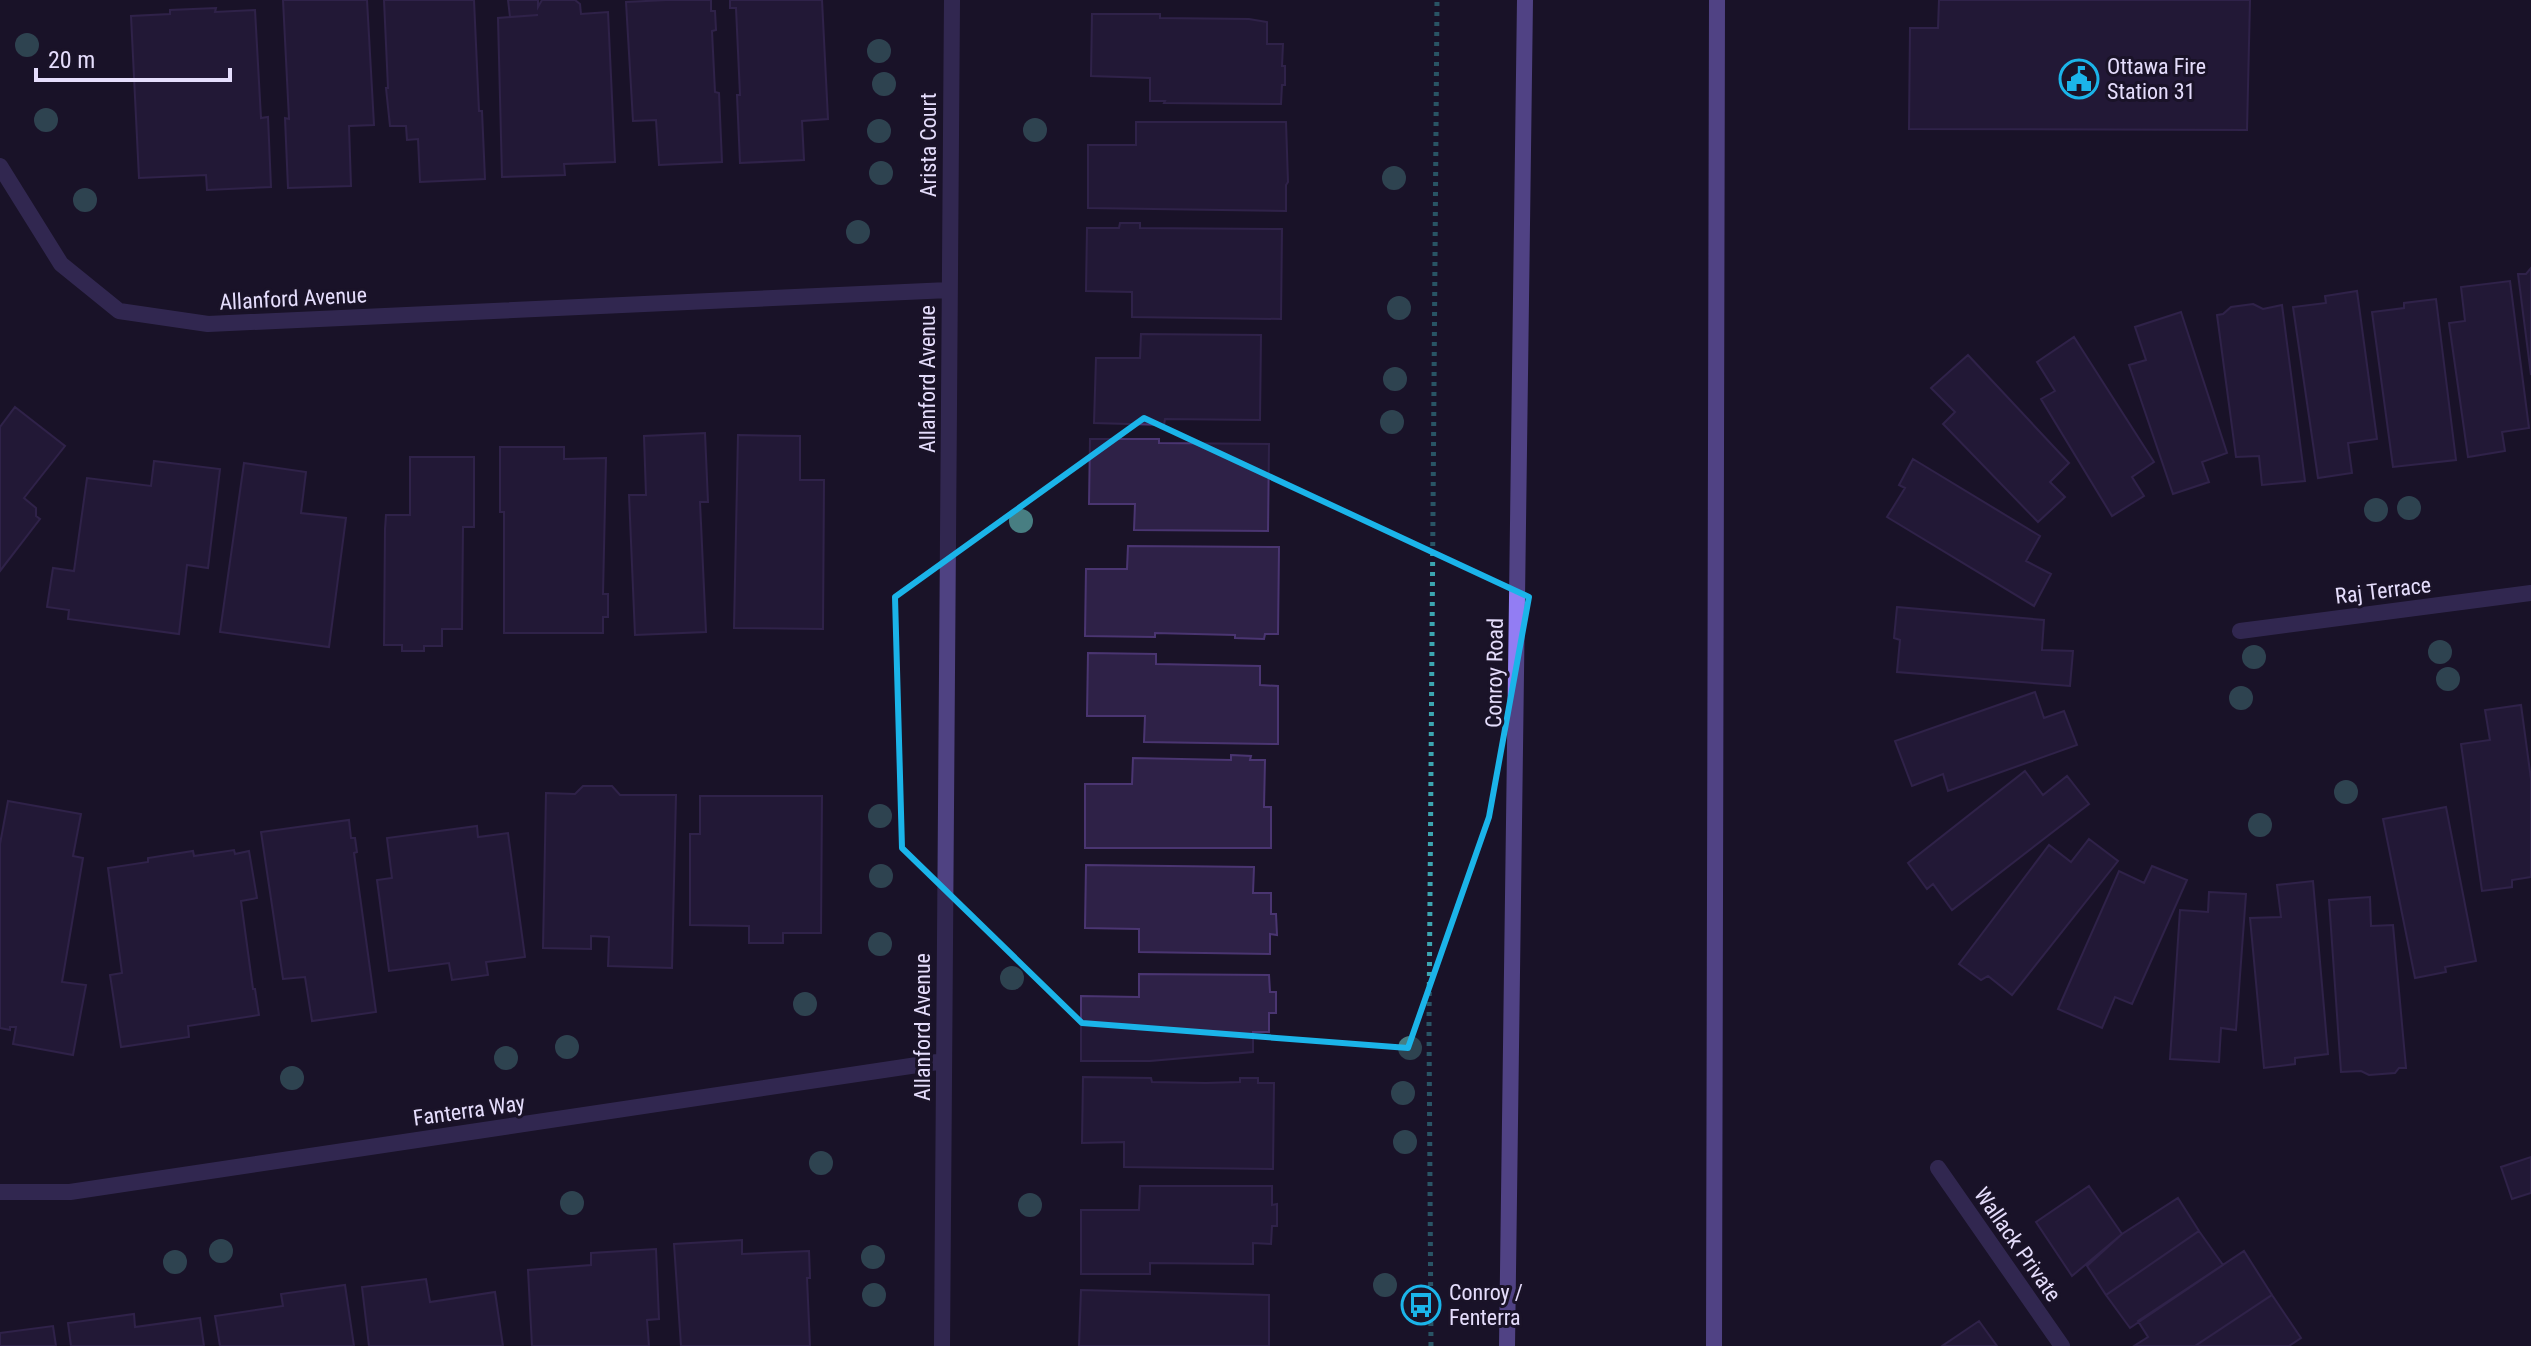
<svg xmlns="http://www.w3.org/2000/svg" width="2531" height="1346" font-family="'Roboto Condensed',sans-serif">
<style>
.building{fill:#2e2147;stroke:#4a3571;stroke-width:2}
.lines{fill:none;stroke-linecap:round;stroke-linejoin:round}
.path{stroke:#3ca5b0;stroke-width:5;stroke-dasharray:4 6;stroke-linecap:butt}
.street{stroke:#4f4282;stroke-width:16}
.secondary{stroke:#927df3;stroke-width:16}
.tree{fill:#487e82}
.marked{fill:none;stroke:#1bb4e9;stroke-width:6;stroke-linejoin:round}
.labels{text-anchor:middle;stroke-width:6;stroke-linejoin:round;paint-order:stroke}
.poi-label{font-size:22px;fill:#e5ddfc;stroke:#1a1328;text-anchor:start}
.street-label{font-size:22px;fill:#e5ddfc;stroke:#1a1328}
</style>
<rect width="100%" height="100%" fill="#1a1328"/>
<path class="building" d="M283 0H367L374 125 349 126 351 186 288 188 285 118 289 119Z
M384 0H474L479 111H482L485 179 420 182 418 139 407 140 406 126H390L386 88H388Z
M508 0H538V7L542 0H575L580 4 581 14 608 12 615 162 564 164 565 175 502 177 498 18 538 15 510 17Z
M666 0H711V11H715L716 30 712 31 715 92 719 93 722 162 659 165 656 120 633 121 626 2Z
M730 0H822L828 119 802 121 804 160 740 163 737 95H740L736 8H730Z
M1939 0H2250L2247 130 1909 129 1910 28H1938Z
M216 8 215 12 255 10 261 118 268 117 271 187 207 190 206 175 139 178 131 16 170 14V10Z
M1092 14H1160V18L1249 19 1267 22V44H1283L1282 66H1285V85H1282L1281 104 1164 103 1165 101H1150V78L1091 76Z
M1136 122H1286L1288 182 1286 185V211L1088 208V145H1136Z
M1120 223H1140V228L1282 229 1281 319 1132 317V292L1086 291 1087 228H1119Z
M2531 268V375L2518 274H2526Z
M2510 281 2529 428 2502 432 2505 451 2468 457 2449 323 2465 321 2461 287Z
M2357 291 2377 439 2348 443 2352 473 2318 478 2293 307 2326 303 2325 296Z
M2436 299 2456 460 2393 467 2372 312 2404 308V303Z
M2253 304 2263 309 2282 305 2305 481 2262 485 2259 456 2236 457 2217 315 2223 314 2231 307Z
M2181 312 2227 453 2202 462 2209 482 2173 494 2129 365 2146 360 2135 327Z
M1141 334 1261 335 1260 420 1165 419 1164 425 1094 423 1096 358H1140Z
M2074 337 2154 462 2132 477 2144 496 2112 516 2041 399 2055 391 2037 362Z
M1968 355 2069 463 2050 482 2065 497 2038 522 1943 424 1955 412 1931 388Z
M15 407 65 446 24 498 36 508V516L40 519 0 571V427Z
M705 433 708 502H700L706 632 635 635 629 495H646L644 436Z
M738 435 800 436V480H824L823 629 734 628Z
M1090 439H1159V443L1269 444 1268 531 1134 530 1135 504H1089Z
M500 447H564V459L606 458 603 594H608V617H603V633H504V512H500Z
M410 457H474V527H463L462 629H442V646H424V651H402V645H384L385 529 386 515H410Z
M1913 459 2040 536 2026 561 2051 574 2034 606 1887 517 1905 488 1899 485Z
M154 461 220 469 208 568 187 565 179 634 68 619 69 610 47 607 53 568 74 571 87 478 151 486Z
M244 463 306 472 301 513 346 518 329 647 220 632Z
M1128 546 1279 547 1278 634H1265L1264 639 1235 638V635L1155 633V637L1085 636 1086 569H1127Z
M1897 607 2044 620 2042 650 2073 651 2070 686 1897 672 1900 640 1894 638Z
M1088 653 1156 654V664L1260 666V685L1278 686V744L1144 742 1145 716H1087Z
M2035 692 2044 718 2064 711 2077 745 1948 791 1943 774 1912 786 1895 741Z
M2521 705 2531 779V877L2512 880V887L2482 891 2461 744 2490 740 2485 710Z
M1231 755 1251 756 1250 760H1265L1264 807H1271V848H1085V784H1132L1133 758 1231 760Z
M2025 771 2043 795 2067 776 2089 804 1952 910 1933 884 1927 889 1908 863Z
M583 786H612L620 795H676L672 968 608 966 609 937 591 936V949L543 948 546 793 575 794Z
M700 796H822L821 933H783V943H749V926L690 925V834H700Z
M8 801 81 814 73 856 83 858 62 982 86 985 73 1055 13 1044 16 1027H10V1030L0 1028V844Z
M2446 807 2476 961 2445 967 2446 972 2415 978 2383 819Z
M349 820 351 838H355L357 852 354 853 376 1012 312 1021 305 977 283 979 261 832Z
M477 826 478 837 508 833 525 957 486 962 488 975 452 980 449 963 389 971 377 880 392 878 387 838Z
M2089 839 2118 861 2012 995 1988 976 1981 980 1959 964 2049 845 2071 862Z
M234 850 235 854 249 851 257 898 241 901 253 989H255L259 1015 188 1026 189 1037 121 1047 110 975 122 973 108 868 148 862V858L193 851 194 856Z
M1086 865 1254 867 1253 893H1271V914H1276L1277 935 1270 934V954L1139 952V929L1085 928Z
M2152 866 2187 880 2132 1004 2115 997 2102 1028 2058 1009 2119 871 2144 883Z
M2313 881 2328 1054 2295 1058V1064L2264 1068 2250 918 2281 917 2277 885Z
M2209 892 2246 894 2236 1030 2221 1028 2219 1062 2170 1059 2180 910 2208 912Z
M2370 897 2371 926 2393 925 2406 1068H2399L2395 1073 2369 1075 2361 1071 2341 1072 2329 900Z
M1139 974 1269 975 1270 992H1276V1013H1269V1032H1253V1052L1150 1061H1081V996L1139 997Z
M1083 1077 1151 1078 1152 1082 1206 1083 1240 1082V1078H1258V1083H1274L1273 1169 1124 1167V1142L1082 1143Z
M2531 1157V1193L2512 1199 2501 1167Z
M1140 1186H1272V1205L1277 1204V1226H1272L1271 1244 1253 1243V1264L1150 1263V1274H1081V1210H1139Z
M2089 1186 2122 1234 2072 1276 2036 1222Z
M2178 1198 2199 1231 2106 1295 2087 1266 2122 1234Z
M2199 1231 2223 1265 2130 1328 2106 1295Z
M742 1240V1254L809 1251 810 1278H807L810 1346H681L674 1244Z
M656 1249 659 1319 647 1320 649 1346H532L528 1270 591 1265V1253Z
M2244 1251 2272 1295 2195 1346H2134L2148 1337 2138 1321Z
M426 1279 430 1302 495 1292 503 1346H369L362 1287Z
M345 1285 354 1346H220L215 1316 283 1306 281 1294Z
M1081 1290 1269 1295V1346H1079Z
M2272 1295 2301 1338 2289 1346H2195Z
M134 1314 135 1327 200 1318 204 1346H71L68 1323Z
M1979 1321 1997 1346H1942Z
M53 1326 56 1346H0V1333Z"/>
<g class="lines">
<path class="path" d="M1431 1346 1429 1025 1437 0"/>
<path class="street" d="M0 166 61 264 119 311 208 324 949 290
M2240 631 2531 593
M1938 1168 2062 1346
M0 1192H70L944 1061
M942 1346 952 0"/>
<path class="secondary" d="M1507 1346 1525 0
M1714 1346 1717 0"/>
</g>
<g class="tree">
<circle cx="27" cy="45" r="12"/>
<circle cx="879" cy="51" r="12"/>
<circle cx="884" cy="84" r="12"/>
<circle cx="46" cy="120" r="12"/>
<circle cx="1035" cy="130" r="12"/>
<circle cx="879" cy="131" r="12"/>
<circle cx="881" cy="173" r="12"/>
<circle cx="1394" cy="178" r="12"/>
<circle cx="85" cy="200" r="12"/>
<circle cx="858" cy="232" r="12"/>
<circle cx="1399" cy="308" r="12"/>
<circle cx="1395" cy="379" r="12"/>
<circle cx="1392" cy="422" r="12"/>
<circle cx="2409" cy="508" r="12"/>
<circle cx="2376" cy="510" r="12"/>
<circle cx="1021" cy="521" r="12"/>
<circle cx="2440" cy="652" r="12"/>
<circle cx="2254" cy="657" r="12"/>
<circle cx="2448" cy="679" r="12"/>
<circle cx="2241" cy="698" r="12"/>
<circle cx="2346" cy="792" r="12"/>
<circle cx="880" cy="816" r="12"/>
<circle cx="2260" cy="825" r="12"/>
<circle cx="881" cy="876" r="12"/>
<circle cx="880" cy="944" r="12"/>
<circle cx="1012" cy="978" r="12"/>
<circle cx="805" cy="1004" r="12"/>
<circle cx="567" cy="1047" r="12"/>
<circle cx="1410" cy="1048" r="12"/>
<circle cx="506" cy="1058" r="12"/>
<circle cx="292" cy="1078" r="12"/>
<circle cx="1403" cy="1093" r="12"/>
<circle cx="1405" cy="1142" r="12"/>
<circle cx="821" cy="1163" r="12"/>
<circle cx="572" cy="1203" r="12"/>
<circle cx="1030" cy="1205" r="12"/>
<circle cx="221" cy="1251" r="12"/>
<circle cx="873" cy="1257" r="12"/>
<circle cx="175" cy="1262" r="12"/>
<circle cx="1385" cy="1285" r="12"/>
<circle cx="874" cy="1295" r="12"/>
</g>
<path d="M0 0H2531V1346H0ZM1144 418 1529 597 1489 817 1408 1048 1082 1023 902 848 895 597Z" fill="#1a1328" fill-opacity=".55" fill-rule="evenodd"/>
<path class="marked" d="M1144 418 1529 597 1489 817 1408 1048 1082 1023 902 848 895 597Z"/>
<defs>
<symbol id="civic-ring" viewBox="-11 -11 22 22"><circle r="9.5" fill="#1a1328" stroke="#1bb4e9" stroke-width="1.5"/><path d="M-.6-6.5H3V-4.5H.6V-3L4-1V1h2V6H-6V1h2V-1L-.6-3ZM-1.2 2.5V6h2.4V2.5Z" fill="#1bb4e9"/></symbol>
<symbol id="bus-ring" viewBox="-11 -11 22 22"><circle r="9.5" fill="#1a1328" stroke="#1bb4e9" stroke-width="1.5"/><path d="M-5-6H5V4H4V6H2V4H-2V6H-4V4H-5ZM-3.5-4V0h7V-4ZM-3.5 1.2v1.5H-2V1.2ZM2 1.2v1.5H3.5V1.2Z" fill="#1bb4e9"/></symbol>
</defs>
<g fill-rule="evenodd">
<use href="#civic-ring" x="2057" y="57" width="44" height="44"/>
<use href="#bus-ring" x="1399" y="1283" width="44" height="44"/>
</g>
<g class="labels">
<g class="poi-label">
<text x="2107" y="74">Ottawa Fire<tspan x="2107" dy="25">Station 31</tspan></text>
<text x="1449" y="1300">Conroy /<tspan x="1449" dy="25">Fenterra</tspan></text>
</g>
<g class="street-label">
<text transform="translate(928 145) rotate(-90)" y="8">Arista Court</text>
<text transform="translate(293 298) rotate(-3)" y="8">Allanford Avenue</text>
<text transform="translate(927 379) rotate(-90)" y="8">Allanford Avenue</text>
<text transform="translate(2383 590) rotate(-7)" y="8">Raj Terrace</text>
<text transform="translate(1494 673) rotate(-89)" y="8">Conroy Road</text>
<text transform="translate(922 1027) rotate(-90)" y="8">Allanford Avenue</text>
<text transform="translate(469 1110) rotate(-8)" y="8">Fanterra Way</text>
<text transform="translate(2018 1244) rotate(55)" y="8">Wallack Private</text>
</g>
</g>
<path d="M36 68v12h194v-12" fill="none" stroke="#e5ddfc" stroke-width="4"/>
<text x="48" y="68" font-size="24" fill="#e5ddfc" stroke="#1a1328" stroke-width="6" paint-order="stroke">20 m</text>
</svg>
